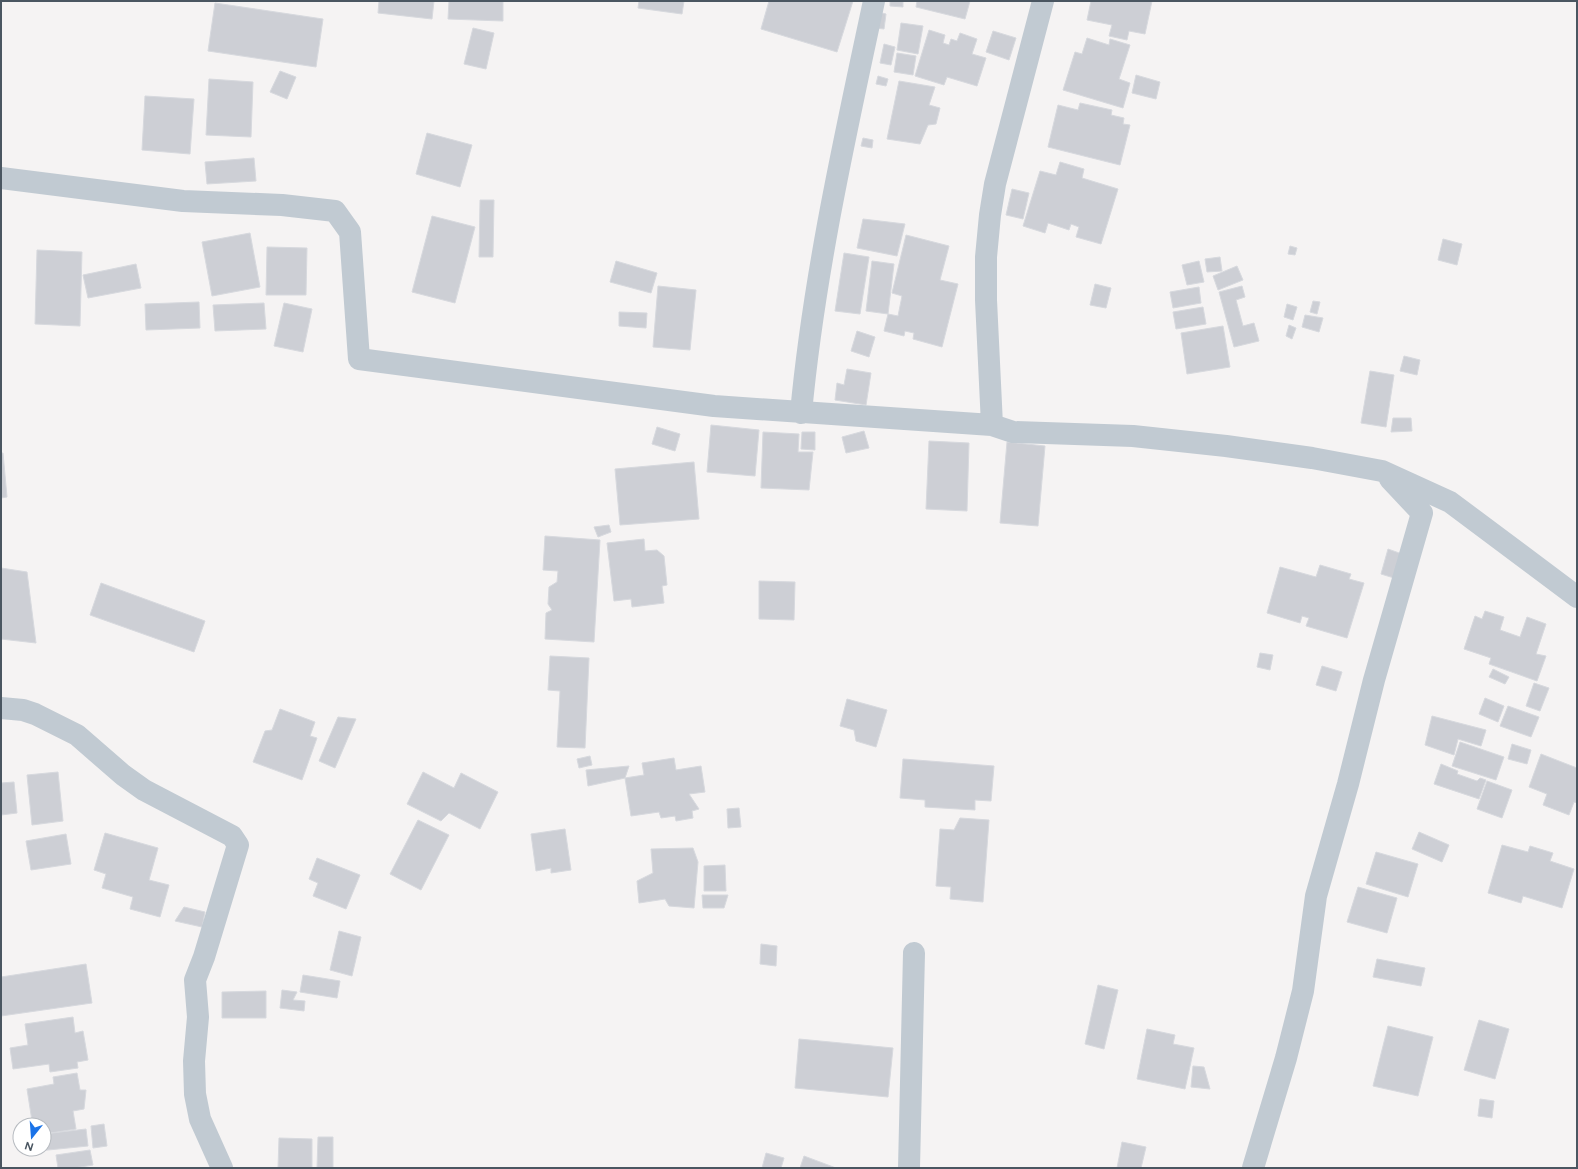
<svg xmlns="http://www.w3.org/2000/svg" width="1578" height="1169" font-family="Figtree,sans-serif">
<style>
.building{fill:#cdcfd5;stroke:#d7d9de}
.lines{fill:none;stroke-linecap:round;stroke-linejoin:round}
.minor{stroke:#c1cad2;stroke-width:22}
</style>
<rect width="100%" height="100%" fill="#f5f3f3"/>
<path class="building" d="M379 1H434L432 19 378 13Z
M449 1H503V21L448 19Z
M639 1H684L682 14 638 8Z
M769 1H853L837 52 761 29Z
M890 1H903V7L890 6Z
M917 1H970L965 19 916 7Z
M1091 1H1152L1145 34 1129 31 1127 40 1109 36 1112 25 1087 20Z
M215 3 323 19 316 67 208 51Z
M878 12 886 14 884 29 875 28Z
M901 23 923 26 918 54 897 50Z
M473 28 494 33 486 69 464 64Z
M929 30 945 35 943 43 949 45 951 39 957 41 960 33 977 39 972 54 986 58 977 86 947 77 944 85 915 76Z
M993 31 1016 38 1009 60 986 52Z
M1087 38 1109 45 1110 39 1130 45 1119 79 1130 83 1123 108 1063 90 1075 52 1082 54Z
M884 44 895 47 891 65 880 63Z
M897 53 916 56 913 75 894 72Z
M280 71 296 77 287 99 270 92Z
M1136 75 1160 82 1156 99 1132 93Z
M878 76 888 79 886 86 876 84Z
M209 79 253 82 251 137 206 135Z
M899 81 935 87 929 105 940 108 936 124 928 125 920 144 887 139Z
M145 96 194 99 190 154 142 150Z
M1080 103 1112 110 1111 115 1124 118 1123 124 1130 125 1120 165 1048 147 1058 105 1078 110Z
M427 133 472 145 460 187 416 174Z
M863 138 873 140 872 148 861 146Z
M254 158 256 181 207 184 205 162Z
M1060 162 1084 169 1082 178 1118 189 1101 244 1076 237 1079 227 1071 224 1069 230 1048 223 1045 233 1023 226 1040 171 1056 175Z
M1012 189 1029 193 1023 219 1006 215Z
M480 200H494L493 257H479Z
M432 216 475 227 455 303 412 292Z
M863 219 905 224 897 256 857 248Z
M250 233 260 287 212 296 202 242Z
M906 235 949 246 940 280 958 284 942 347 913 339 914 333 905 331 904 336 884 331 888 314 898 316 902 296 892 293Z
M1443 239 1462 244 1457 265 1438 260Z
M1290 246 1297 248 1295 255 1288 254Z
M267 247 307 248 306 295H266Z
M37 250 82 252 80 326 35 324Z
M844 253 869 257 860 314 835 311Z
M1220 257 1222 271 1207 272 1205 259Z
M616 261 657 273 651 293 610 282Z
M872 261 894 264 888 314 866 311Z
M1199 261 1204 282 1187 285 1182 265Z
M136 264 141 288 88 298 83 275Z
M1237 266 1243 280 1218 290 1213 276Z
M1095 284 1111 288 1106 308 1090 305Z
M658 286 696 290 690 350 653 347Z
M1242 286 1245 297 1236 300 1243 326 1254 323 1259 341 1234 347 1219 292Z
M1199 287 1201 303 1173 308 1170 292Z
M1313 301 1320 302 1317 314 1310 312Z
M199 302 200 328 146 330 145 304Z
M264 303 266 329 215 331 213 305Z
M284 303 312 309 303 352 274 346Z
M1287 304 1297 307 1293 320 1284 317Z
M1203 307 1206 324 1176 329 1173 312Z
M619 312 647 313 646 328 619 326Z
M1305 315 1323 318 1319 332 1302 327Z
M1289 325 1296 328 1292 339 1286 336Z
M1223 326 1230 367 1187 374 1181 333Z
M857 331 875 337 869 357 851 351Z
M1404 356 1420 360 1417 375 1400 371Z
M847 369 871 373 866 405 835 400 837 383 844 385Z
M1370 371 1394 375 1386 427 1361 423Z
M1393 418H1411L1412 431 1391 432Z
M711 425 759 430 755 476 707 472Z
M657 427 680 434 675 451 652 444Z
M864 431 869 448 846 453 842 437Z
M763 432 799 434 798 452H813L809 490 761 488Z
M802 432H815V450L801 449Z
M929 441 969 443 967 511 926 509Z
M1007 442 1045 446 1038 526 1000 523Z
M1 453H3L7 497 1 498Z
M694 462 699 519 620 525 615 469Z
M609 525 611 532 598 537 594 527Z
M545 536 600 540 594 642 545 639 546 613 552 610 548 604 549 587 557 582 558 571 543 570Z
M644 539 645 551 657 550 664 556 667 585 662 586 664 603 632 607 631 599 614 601 607 543Z
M1388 549 1402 554 1394 578 1381 574Z
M1320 565 1351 574 1349 579 1364 583 1347 638 1306 626 1309 618 1302 616 1300 623 1267 613 1280 567 1316 577Z
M1 568 27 572 36 643 1 639Z
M759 581 795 582 794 620 759 619Z
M101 583 205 621 194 652 90 615Z
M1485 611 1504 617 1500 630 1520 637 1527 617 1546 624 1536 654 1546 656 1537 681 1489 664 1491 658 1464 649 1475 616 1482 619Z
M1260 653 1273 655 1270 670 1257 667Z
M550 656 589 658 585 748 557 747 560 691 548 690Z
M1322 666 1342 672 1336 691 1316 685Z
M1493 669 1509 677 1505 684 1489 677Z
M1534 683 1549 688 1540 711 1526 706Z
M1485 698 1504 706 1498 722 1479 714Z
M847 699 887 710 876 747 856 741 854 730 840 726Z
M1508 706 1539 717 1531 737 1500 726Z
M280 709 315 722 310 736 317 738 302 780 253 762 265 731 272 730Z
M1432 716 1486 730 1481 746 1458 739 1454 755 1425 745Z
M338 717 356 719 335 768 319 761Z
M1460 742 1504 757 1496 780 1452 766Z
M1512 744 1531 750 1527 764 1508 759Z
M1541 754 1577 768V803L1574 802 1569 815 1543 805 1547 794 1529 787Z
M590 756 592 765 579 768 577 759Z
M674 758 676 770 701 766 705 792 689 794 699 809 692 811 693 818 676 821 675 816 661 818 659 812 631 816 625 778 644 775 642 763Z
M903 759 994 766 991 801 975 800V810L925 807V800L900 798Z
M1441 764 1458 771 1457 774 1477 781 1480 778 1486 780 1479 799 1434 784Z
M629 766 625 778 588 786 586 770Z
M58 772 63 821 32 825 27 775Z
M423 772 454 788 461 773 498 792 480 829 449 813 441 821 407 804Z
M1487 781 1512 790 1502 818 1477 809Z
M14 782 17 813 1 815V783Z
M739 808 741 827 728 828 727 809Z
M960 818 989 820 983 902 950 899 951 887 936 886 940 829 954 830Z
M418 820 449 835 421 890 390 874Z
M565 829 571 870 551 873V868L536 871 531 834Z
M1419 832 1449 845 1442 862 1412 849Z
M105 833 158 848 149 880 169 885 160 917 130 909 133 897 102 888 106 874 94 870Z
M66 834 71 864 31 870 26 841Z
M1502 845 1528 852 1530 846 1553 853 1550 861 1574 869 1562 908 1523 896 1521 903 1488 893Z
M693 848 698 862 694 908 669 906 665 899 639 903 637 881 653 873 651 849Z
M1376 852 1418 864 1408 897 1366 884Z
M317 858 360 875 346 909 313 896 318 883 309 879Z
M725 865 726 891H704V866Z
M1358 887 1397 898 1387 933 1347 922Z
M702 895H728L724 908H703Z
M184 907 205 912 202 927 175 921Z
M339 931 361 937 352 976 330 970Z
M761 944 777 946 776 966 760 964Z
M1377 959 1425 968 1421 986 1373 977Z
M86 964 92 1003 1 1016V977Z
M303 975 340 981 337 998 300 992Z
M1098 985 1118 990 1104 1049 1085 1044Z
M282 990 297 992 293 1000 305 1001 304 1011 280 1008Z
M266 991V1018H222V992Z
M73 1017 75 1033 83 1031 88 1060 77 1062 78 1068 50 1072 49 1064 13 1069 10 1048 28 1045 25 1024Z
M1479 1020 1509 1029 1495 1079 1464 1070Z
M1388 1026 1433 1037 1418 1096 1373 1086Z
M1147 1029 1175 1035 1173 1044 1194 1048 1185 1089 1137 1079Z
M799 1039 893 1048 888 1097 795 1088Z
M1193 1066 1204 1067 1210 1089 1191 1087Z
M77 1073 80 1090H86L84 1109 73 1111 76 1129 44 1134V1125H41L40 1119 32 1121 27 1089 54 1084 53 1077Z
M1480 1099 1494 1101 1492 1118 1478 1116Z
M104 1124 107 1146 93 1148 91 1126Z
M86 1129 88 1146 38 1151V1149H44V1134Z
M318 1137H333V1168H317Z
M279 1138 312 1139V1168H278Z
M1122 1142 1146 1147 1141 1168H1117Z
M90 1150 93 1165 74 1168H58L56 1155Z
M766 1153 784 1158 781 1168H762Z
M804 1156 836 1168H800Z"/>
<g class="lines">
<path class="minor" d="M1 178 183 201 282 205 335 211 350 232 359 359 714 406 992 425 1013 432 1133 436 1226 446 1312 458 1382 471 1450 502 1577 597
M801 413C814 274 845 137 874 1
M992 425 986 300V257L990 215 995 184 1043 1
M1 708 23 710 35 714 77 735 123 775 144 790 232 836 238 845 204 957 195 980 198 1017 194 1061 195 1094 200 1119 222 1168
M909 1168 914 953
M1253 1168 1286 1058 1303 991 1316 896 1348 784 1374 680 1422 513 1390 479"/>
</g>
<rect width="1578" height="1169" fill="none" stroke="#4a5661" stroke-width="4"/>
<g transform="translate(32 1137) rotate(197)"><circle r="19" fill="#ffffff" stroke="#b7bbc0"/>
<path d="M0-3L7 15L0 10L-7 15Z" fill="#1a73e8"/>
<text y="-6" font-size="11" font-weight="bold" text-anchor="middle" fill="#4a5661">N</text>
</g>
</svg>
